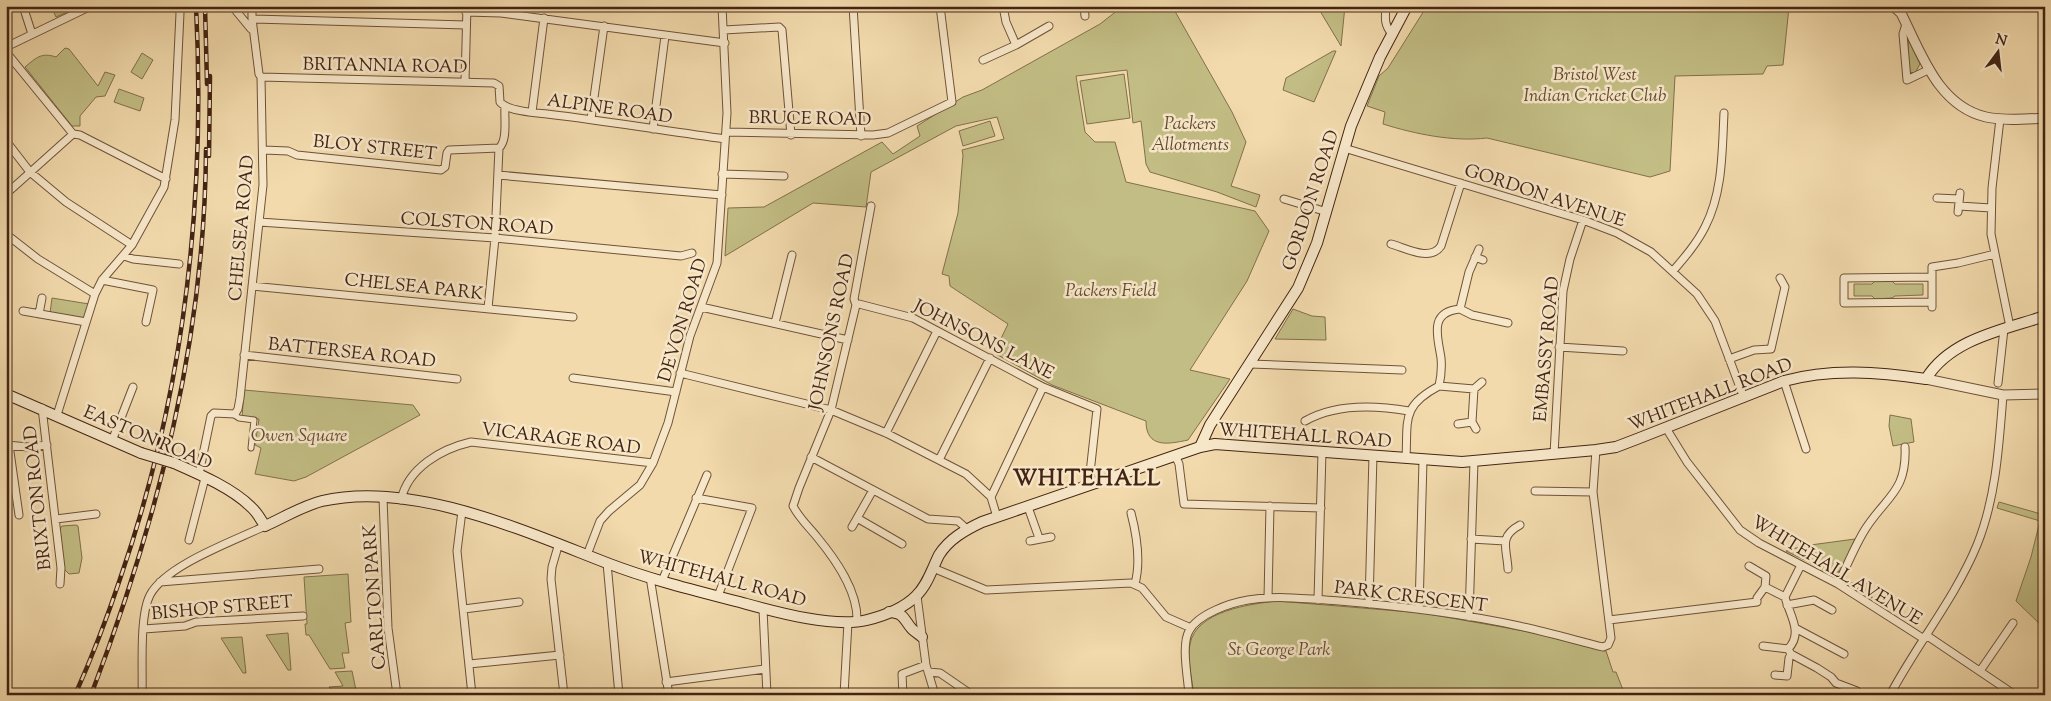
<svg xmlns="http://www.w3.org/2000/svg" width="2051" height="701" font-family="'Sorts Mill Goudy',serif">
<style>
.green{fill:#c2bd84;stroke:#82704c}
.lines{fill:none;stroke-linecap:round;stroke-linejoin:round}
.pedestrian-casing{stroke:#6f523a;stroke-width:7}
.minor-casing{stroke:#6f523a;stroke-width:9}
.tertiary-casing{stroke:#6f523a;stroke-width:11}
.secondary-casing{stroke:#432414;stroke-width:12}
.pedestrian{stroke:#f7e7c9;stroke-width:5}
.minor{stroke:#f7e7c9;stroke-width:7}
.tertiary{stroke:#f7e7c9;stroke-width:9}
.secondary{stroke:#f7e7c9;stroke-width:10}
.rail-casing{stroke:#432414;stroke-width:4.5}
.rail{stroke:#f7e7c9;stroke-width:2.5;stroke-dasharray:8;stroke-linecap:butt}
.secondary-bridge-casing{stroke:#432414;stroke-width:12;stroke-linecap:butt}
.secondary-bridge{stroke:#f7e7c9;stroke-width:10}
.labels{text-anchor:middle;stroke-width:5;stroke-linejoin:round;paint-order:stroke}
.street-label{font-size:18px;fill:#432414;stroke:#f7e7c9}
.park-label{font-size:18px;font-style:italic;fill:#634a30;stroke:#f7e7c9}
.district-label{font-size:22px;font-weight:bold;letter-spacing:1px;fill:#432414;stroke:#f7e7c9}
</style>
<rect width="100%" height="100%" fill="#f2daac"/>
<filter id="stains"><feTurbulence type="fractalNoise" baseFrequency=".004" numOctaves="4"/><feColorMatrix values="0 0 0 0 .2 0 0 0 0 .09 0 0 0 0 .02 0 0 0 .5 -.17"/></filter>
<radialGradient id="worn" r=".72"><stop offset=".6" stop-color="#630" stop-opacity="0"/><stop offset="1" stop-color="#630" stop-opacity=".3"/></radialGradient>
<path class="green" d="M51 6H81L56 17Z
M1123 6H1172L1232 112 1246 142 1231 186 1260 195 1256 207 1217 192 1150 172 1146 164 1141 121 1133 123 1127 70 1076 76 1085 132 1095 142H1115L1126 182 1255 211 1269 231 1247 281 1190 370 1230 379 1188 440C1169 444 1146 449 1146 421L1052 385 994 353 1008 324 950 286 949 276 942 274 958 213 963 155 962 150 1004 139 997 117 956 126 871 172 866 207 813 203 725 256 728 208 764 207 882 142 893 154 920 136 917 126 963 97 982 90 1100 24Z
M1317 6H1345L1341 46Z
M1427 6H1789V7L1783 65 1767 66 1763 74 1675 76 1670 171 1650 177 1487 138C1453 142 1415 134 1383 124L1385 112 1367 106 1379 76 1388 68Z
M1908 39 1920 64 1915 73 1909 72Z
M65 48 69 49 98 86 105 72 115 75 105 96 96 97 80 116V126H72L25 67C36 58 41 52 56 57Z
M1333 51H1336L1314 102 1283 90 1286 78Z
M142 53 153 60 142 79 131 72Z
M1124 74 1130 118 1087 124 1080 81Z
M119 89 144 98 140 111 114 102Z
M990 121 995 136 963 146 959 131Z
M1875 281H1892L1895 284H1923V295L1895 296 1892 298 1875 299 1872 296H1854V284H1872Z
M52 298 89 304 84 319 50 313Z
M1293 309 1312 316 1325 317 1326 340 1275 339Z
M244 390 413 405 420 415 306 477 294 481 255 474 261 448 255 445 259 419 242 418Z
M1890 415 1911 419 1914 442 1893 446 1889 426Z
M2045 494V629L2016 601 2031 557 2040 521 1997 508 1999 502 2041 514Z
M76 525 78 526 82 558 79 573 69 574 64 569 60 529 62 526Z
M1855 539 1842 570 1833 574 1786 551 1803 546Z
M348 574 351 622 345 623 349 653H342L345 668 330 669 309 635H306L305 624H307L304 577Z
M1849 583H1871L1872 598Z
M1277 601 1423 613 1530 632 1606 651 1613 672H1616L1625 695H1194C1192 679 1187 660 1190 644 1196 611 1250 604 1277 601Z
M288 633 291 670H288L266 635Z
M242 637 246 673H243L221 638Z
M352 671 357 695H337L329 687 343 686 335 672Z"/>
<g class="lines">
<defs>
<path id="pedestrian" d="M233 414 239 418 254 420 251 448"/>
<path id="minor" d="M23 6 32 34
M232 6 251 29
M853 6 861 136
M1003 6 1006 22 1016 45
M1084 6 1085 16
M1386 6C1385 18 1384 25 1392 34
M466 12 501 13 725 43
M252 19 466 25
M1906 24 1903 34 1907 80 1930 69
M724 30 779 27 782 30 791 135
M6 47 91 6
M6 52 73 134
M983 60 1016 45 1049 26
M261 77 494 83 499 86 500 102C507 111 536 113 547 114 607 121 666 131 725 139
M465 82 467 6
M532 112 544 18
M591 119 604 26
M2000 119 1992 188 1991 234 2010 327
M653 129 665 36
M726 132 873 135 888 133 952 102 940 6
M73 134 80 135 166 179
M6 141 30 172 66 202 132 245
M1344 148 1583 220 1617 233 1651 252 1697 294 1715 321 1744 398
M264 150 288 151 297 155 441 170 445 167 447 153 449 150 499 148
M722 174 784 176
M498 175 722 195
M6 194 73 134
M1937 198 1959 199
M1284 199 1327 212
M1959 206 1991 208
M1958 212 1960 193
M259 222 495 238 681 256 692 253
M6 234 38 259 95 294
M1391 244C1406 248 1430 262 1441 246L1461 183
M124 256 133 259 179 264
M1475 257 1483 260
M1673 271C1685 257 1697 243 1705 227 1723 192 1722 152 1724 113
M1932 277 1844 278V303L1932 302
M102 280 153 290 146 322
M252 286 573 317
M856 305 859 304 913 318 1043 387 1097 409 1090 473 1093 485
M701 307 848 340
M1932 307V267L1958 263 1995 254
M488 308 495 238 499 148C508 140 504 118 505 107
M1460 309 1472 315 1508 323
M23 311 86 322
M39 314 42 298
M775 323 792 255
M1559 347 1623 351
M244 355 457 379
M1729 359 1754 350 1771 349 1785 287 1780 278
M1250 364 1402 370
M680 373 831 410 886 433 966 474 991 497
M573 378 676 392
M1784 381 1806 449
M1998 383 2004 329
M1439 386 1474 389 1482 382
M1474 389 1472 422 1476 429
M42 408 61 568 60 584
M57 415 95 294 102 280 132 245 164 187 175 120 180 13 178 6
M1305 421C1336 403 1375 405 1409 411
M1458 424 1472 422
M1666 428 1687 462 1740 530 1759 543 1838 584 1924 639
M886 433 937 331
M112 441 133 387
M7 445 28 447 47 445
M9 445 19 515
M1554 454 1563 291 1570 259 1583 220
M1175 455 1179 464 1184 504 1321 508
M811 457 928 519 958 521 967 529
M1406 458C1408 420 1401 406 1439 386 1441 377 1442 368 1441 358 1438 337 1428 312 1460 309L1469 272 1479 249
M939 460 990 358
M199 474 211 416 214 413 235 414 238 409 240 398 263 185 261 77 259 74 252 19V6
M1535 491 1593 492
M383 498 388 628 397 695
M696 498 752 508 718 596
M401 500C408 468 441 449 471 442L653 463
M1028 507 1039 538
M462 511 457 551 472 695
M1131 513C1137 536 1141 561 1135 584
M997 517 991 497 1043 387
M857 518 902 544
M56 519 96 514
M852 527 873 490
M1471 539 1505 541
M189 540 205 478
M1030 541 1051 537
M559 543 552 567 551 579 564 695
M587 555 600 521 609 511 640 485 653 463 668 423 690 336 717 263 727 113 722 6
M607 563 619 695
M1801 565 1785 597C1789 614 1804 633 1788 649L1791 654 1817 668 1831 677 1836 683 1857 691
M1749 566 1766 576 1765 587 1785 597
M933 568 986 590 1131 583 1142 588 1166 617 1191 628
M1508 569C1507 548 1498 537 1520 525
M650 577 669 695
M662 581 707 475
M160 582 319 569
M1838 584C1847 566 1855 545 1866 528 1887 496 1907 491 1905 447
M917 596 926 665 935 695
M1268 598 1270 506
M1318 600 1322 451
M1369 604 1373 455
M1787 605 1814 600 1832 610
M464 609 519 602
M763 609 767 695
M1419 609 1423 460
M1469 617 1474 461
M1609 620 1757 602V598L1765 587
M857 621C858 591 836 560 817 537 809 527 799 518 793 506L799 488 831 410 856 305 854 299 871 206
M144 629 185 626 196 622 303 616
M1797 629 1844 654
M1926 635 2015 695
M1763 646 1788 649
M469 664 560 655
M1980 671 2013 623
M928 672 940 673 972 695
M1775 675 1787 676 1789 658 1791 654
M666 682 765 669
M142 695C143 670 139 616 150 595 166 565 234 541 265 526
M844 695 848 622
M903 695 902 674 926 665
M1189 695C1188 678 1181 645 1189 631 1198 614 1230 603 1248 600 1277 595 1309 599 1339 601 1399 606 1460 613 1519 626 1547 632 1575 640 1603 647L1608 645 1611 638 1593 492 1596 450
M1890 695C1917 644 1955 598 1977 545 1996 498 1999 446 2003 395
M2039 695 2045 687"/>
<path id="tertiary" d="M1893 6 1901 13C1921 53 1938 106 1986 117 2005 121 2026 119 2045 118
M1926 379 2003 395 2045 394"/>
<path id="secondary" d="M6 394 141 453
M1200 447 1210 425 1298 288 1317 243 1351 126 1380 57 1407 6
M174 463C199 474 232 488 251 507 257 512 261 520 265 526 283 518 302 506 322 501 412 480 524 531 607 563 651 580 697 591 743 603 776 612 833 628 867 620 883 616 904 608 916 596 927 586 932 569 939 555 949 539 965 530 982 522L1200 447 1215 444 1462 462 1596 450 1616 447 1637 439 1784 381C1831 368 1879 372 1926 379 1950 339 2003 330 2045 316
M889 612C905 613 903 619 912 629 915 632 919 634 922 637"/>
</defs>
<use href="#pedestrian" class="pedestrian-casing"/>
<use href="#minor" class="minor-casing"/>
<use href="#tertiary" class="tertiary-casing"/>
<use href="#secondary" class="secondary-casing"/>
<use href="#pedestrian" class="pedestrian"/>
<use href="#minor" class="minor"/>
<use href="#tertiary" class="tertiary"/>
<use href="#secondary" class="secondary"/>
<defs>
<path id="rail" d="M205 6 207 84
M209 156 210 76
M75 695C92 657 107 618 120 579 184 394 206 201 196 6
M91 695C158 520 205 337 206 149"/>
</defs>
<use href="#rail" class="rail-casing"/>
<use href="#rail" class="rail"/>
<defs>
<path id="secondary-bridge" d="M141 453 174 463"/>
</defs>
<use href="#secondary-bridge" class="secondary-bridge-casing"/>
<use href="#secondary-bridge" class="secondary-bridge"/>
</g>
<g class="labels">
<g class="street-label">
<text transform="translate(385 65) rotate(1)" y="6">BRITANNIA ROAD</text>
<text transform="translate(610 108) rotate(8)" y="6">ALPINE ROAD</text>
<text transform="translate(810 118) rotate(1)" y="6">BRUCE ROAD</text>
<text transform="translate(375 147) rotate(6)" y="6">BLOY STREET</text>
<text transform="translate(1545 195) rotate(18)" y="6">GORDON AVENUE</text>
<text transform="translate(1310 200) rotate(-72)" y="6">GORDON ROAD</text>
<text transform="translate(477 223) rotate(4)" y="6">COLSTON ROAD</text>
<text transform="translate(241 228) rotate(-85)" y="6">CHELSEA ROAD</text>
<text transform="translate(414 286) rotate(6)" y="6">CHELSEA PARK</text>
<text transform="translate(682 320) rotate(-73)" y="6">DEVON ROAD</text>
<text transform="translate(831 332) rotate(-78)" y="6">JOHNSONS ROAD</text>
<text transform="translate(984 339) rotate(27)" y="6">JOHNSONS LANE</text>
<text transform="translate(1546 349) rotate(-85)" y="6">EMBASSY ROAD</text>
<text transform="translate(352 352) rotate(6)" y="6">BATTERSEA ROAD</text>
<text transform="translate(1710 394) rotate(-21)" y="6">WHITEHALL ROAD</text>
<text transform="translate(1305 435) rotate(4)" y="6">WHITEHALL ROAD</text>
<text transform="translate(148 437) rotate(23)" y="6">EASTON ROAD</text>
<text transform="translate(561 438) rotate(7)" y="6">VICARAGE ROAD</text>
<text transform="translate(37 498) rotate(-96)" y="6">BRIXTON ROAD</text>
<text transform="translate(1837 570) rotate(31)" y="6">WHITEHALL AVENUE</text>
<text transform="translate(722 578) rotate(15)" y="6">WHITEHALL ROAD</text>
<text transform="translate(1411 596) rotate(7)" y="6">PARK CRESCENT</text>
<text transform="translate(374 597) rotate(-94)" y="6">CARLTON PARK</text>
<text transform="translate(222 607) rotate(-5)" y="6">BISHOP STREET</text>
</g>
<g class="park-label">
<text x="1595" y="80">Bristol West<tspan x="1595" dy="21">Indian Cricket Club</tspan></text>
<text x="1190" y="129">Packers<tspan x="1190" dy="21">Allotments</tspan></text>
<text x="1111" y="296">Packers Field</text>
<text x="299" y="441">Owen Square</text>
<text x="1279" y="655">St George Park</text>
</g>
<g class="district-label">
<text x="1087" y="485">WHITEHALL</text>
</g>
</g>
<rect width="2051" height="701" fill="none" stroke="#f2daac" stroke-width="25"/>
<rect x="8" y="8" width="2036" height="686" fill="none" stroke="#432414" stroke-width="2.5"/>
<rect x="12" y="12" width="2026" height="676" fill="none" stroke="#432414"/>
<g transform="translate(1998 52) rotate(15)" stroke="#f7e7c9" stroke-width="4" paint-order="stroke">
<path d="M0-4L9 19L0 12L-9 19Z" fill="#432414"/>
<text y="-8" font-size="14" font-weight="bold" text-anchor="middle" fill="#432414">N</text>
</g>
<rect width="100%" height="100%" filter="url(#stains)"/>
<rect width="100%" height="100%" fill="url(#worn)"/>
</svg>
